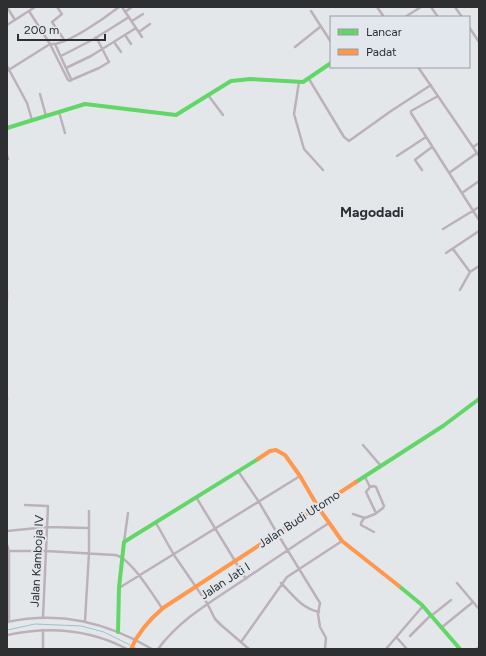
<svg xmlns="http://www.w3.org/2000/svg" width="486" height="656" font-family="Figtree,sans-serif">
<style>
.lines{fill:none;stroke-linecap:round;stroke-linejoin:round}
.stream{stroke:#9cc0d8;stroke-width:1}
.street{stroke:#bcb1bb;stroke-width:2.5}
.fast{stroke:#63d668;stroke-width:4}
.slow{stroke:#ff974d;stroke-width:4}
.labels{text-anchor:middle;stroke-width:4;stroke-linejoin:round;paint-order:stroke}
.street-label{font-size:12px;fill:#2d2f31;stroke:#e1e7ed}
.quarter-label{font-size:14px;font-weight:bold;fill:#2d2f31;stroke:#e1e7ed}
</style>
<rect width="100%" height="100%" fill="#e4e7ea"/>
<g class="lines">
<path class="stream" d="M7 630 35 624 81 626 104 632 130 645
M133 647 138 649"/>
<path class="street" d="M7 7 15 20
M57 7 62 14 52 22 65 41
M122 7 142 37
M377 7 384 17
M431 7 438 17
M455 7 462 17
M311 11 331 42
M125 12 132 7
M405 17 421 7
M132 21 143 14
M7 25 35 7
M469 27 479 42
M139 32 150 24
M125 35 131 44
M114 42 121 52
M55 44 71 79 70 81 68 80 50 44C66 46 106 17 119 7
M295 47 320 27
M61 56 94 39 129 17
M7 66 27 103 32 120
M418 67 479 156
M66 68 91 56 136 28
M7 71 50 44 29 11
M309 79 344 137 349 141 391 111 431 85
M71 80 99 68 109 62 96 37
M299 82 294 114 304 149 323 170
M40 94 46 116
M208 95 223 115
M438 96 411 111V113L479 220
M59 112 65 133
M473 147 479 143
M7 156 8 159
M397 156 426 137
M422 170 415 160 416 159 432 147
M449 173 477 153
M462 193 479 181
M443 229 479 207
M453 249 470 272
M446 253 479 231
M460 290 470 272 479 266
M7 291V300
M7 398V400
M363 445 381 466
M238 471 259 502 277 533 320 603 318 614 320 627 326 638 325 649
M365 477 370 487
M370 487 366 492 376 513
M196 497 246 579
M25 505 48 506 43 617
M353 514 365 518 375 514 383 508 384 506 376 487 373 486 370 487
M364 518 361 523V525L374 532
M156 523 174 555 207 603 215 619 221 625 249 649
M7 531 47 527 89 528
M124 542 128 513
M7 545 9 551H46L115 555C130 557 153 595 162 608
M281 583C294 596 300 607 319 612
M457 583 479 609
M119 588 300 476
M431 616 451 600
M85 621 89 553V511
M7 622C60 611 106 622 152 649
M9 622V551
M441 628 473 602
M7 635C49 626 89 629 127 649
M410 636 431 615
M397 638 407 649
M241 642 287 577 342 541
M43 649V630
M158 649C181 618 214 600 245 579 273 560 301 541 329 523
M386 649 423 606
M477 649 479 647"/>
<path class="fast" d="M7 128 85 104 176 115 231 81 250 79 303 82 331 63
M356 482 443 426 479 399
M399 586 422 605 460 649
M118 632 119 588 124 542 258 459"/>
<path class="slow" d="M258 459 270 451 276 450 285 455 300 476 318 507 342 541 399 586
M131 649C138 632 149 620 163 608L356 482"/>
</g>
<g class="labels">
<g class="street-label">
<text transform="translate(299 519) rotate(-33)" y="4">Jalan Budi Utomo</text>
<text transform="translate(37 561) rotate(-87)" y="4">Jalan Kamboja IV</text>
<text transform="translate(225 581) rotate(-33)" y="4">Jalan Jati I</text>
</g>
<g class="quarter-label">
<text x="372" y="217">Magodadi</text>
</g>
</g>
<rect width="486" height="656" fill="none" stroke="#2d2f31" stroke-width="16"/>
<rect x="330" y="16" width="140" height="52" fill="#e1e7ed" stroke="#999da2"/>
<rect x="338" y="29" width="20" height="6" fill="#63d668" stroke="#999da2"/>
<text x="366" y="36" font-size="12" fill="#2d2f31">Lancar</text>
<rect x="338" y="49" width="20" height="6" fill="#ff974d" stroke="#999da2"/>
<text x="366" y="56" font-size="12" fill="#2d2f31">Padat</text>
<path d="M18 34v6h87v-6" fill="none" stroke="#2d2f31" stroke-width="2"/>
<text x="24" y="34" font-size="12" fill="#2d2f31" stroke="#e1e7ed" stroke-width="3" paint-order="stroke">200 m</text>
</svg>
